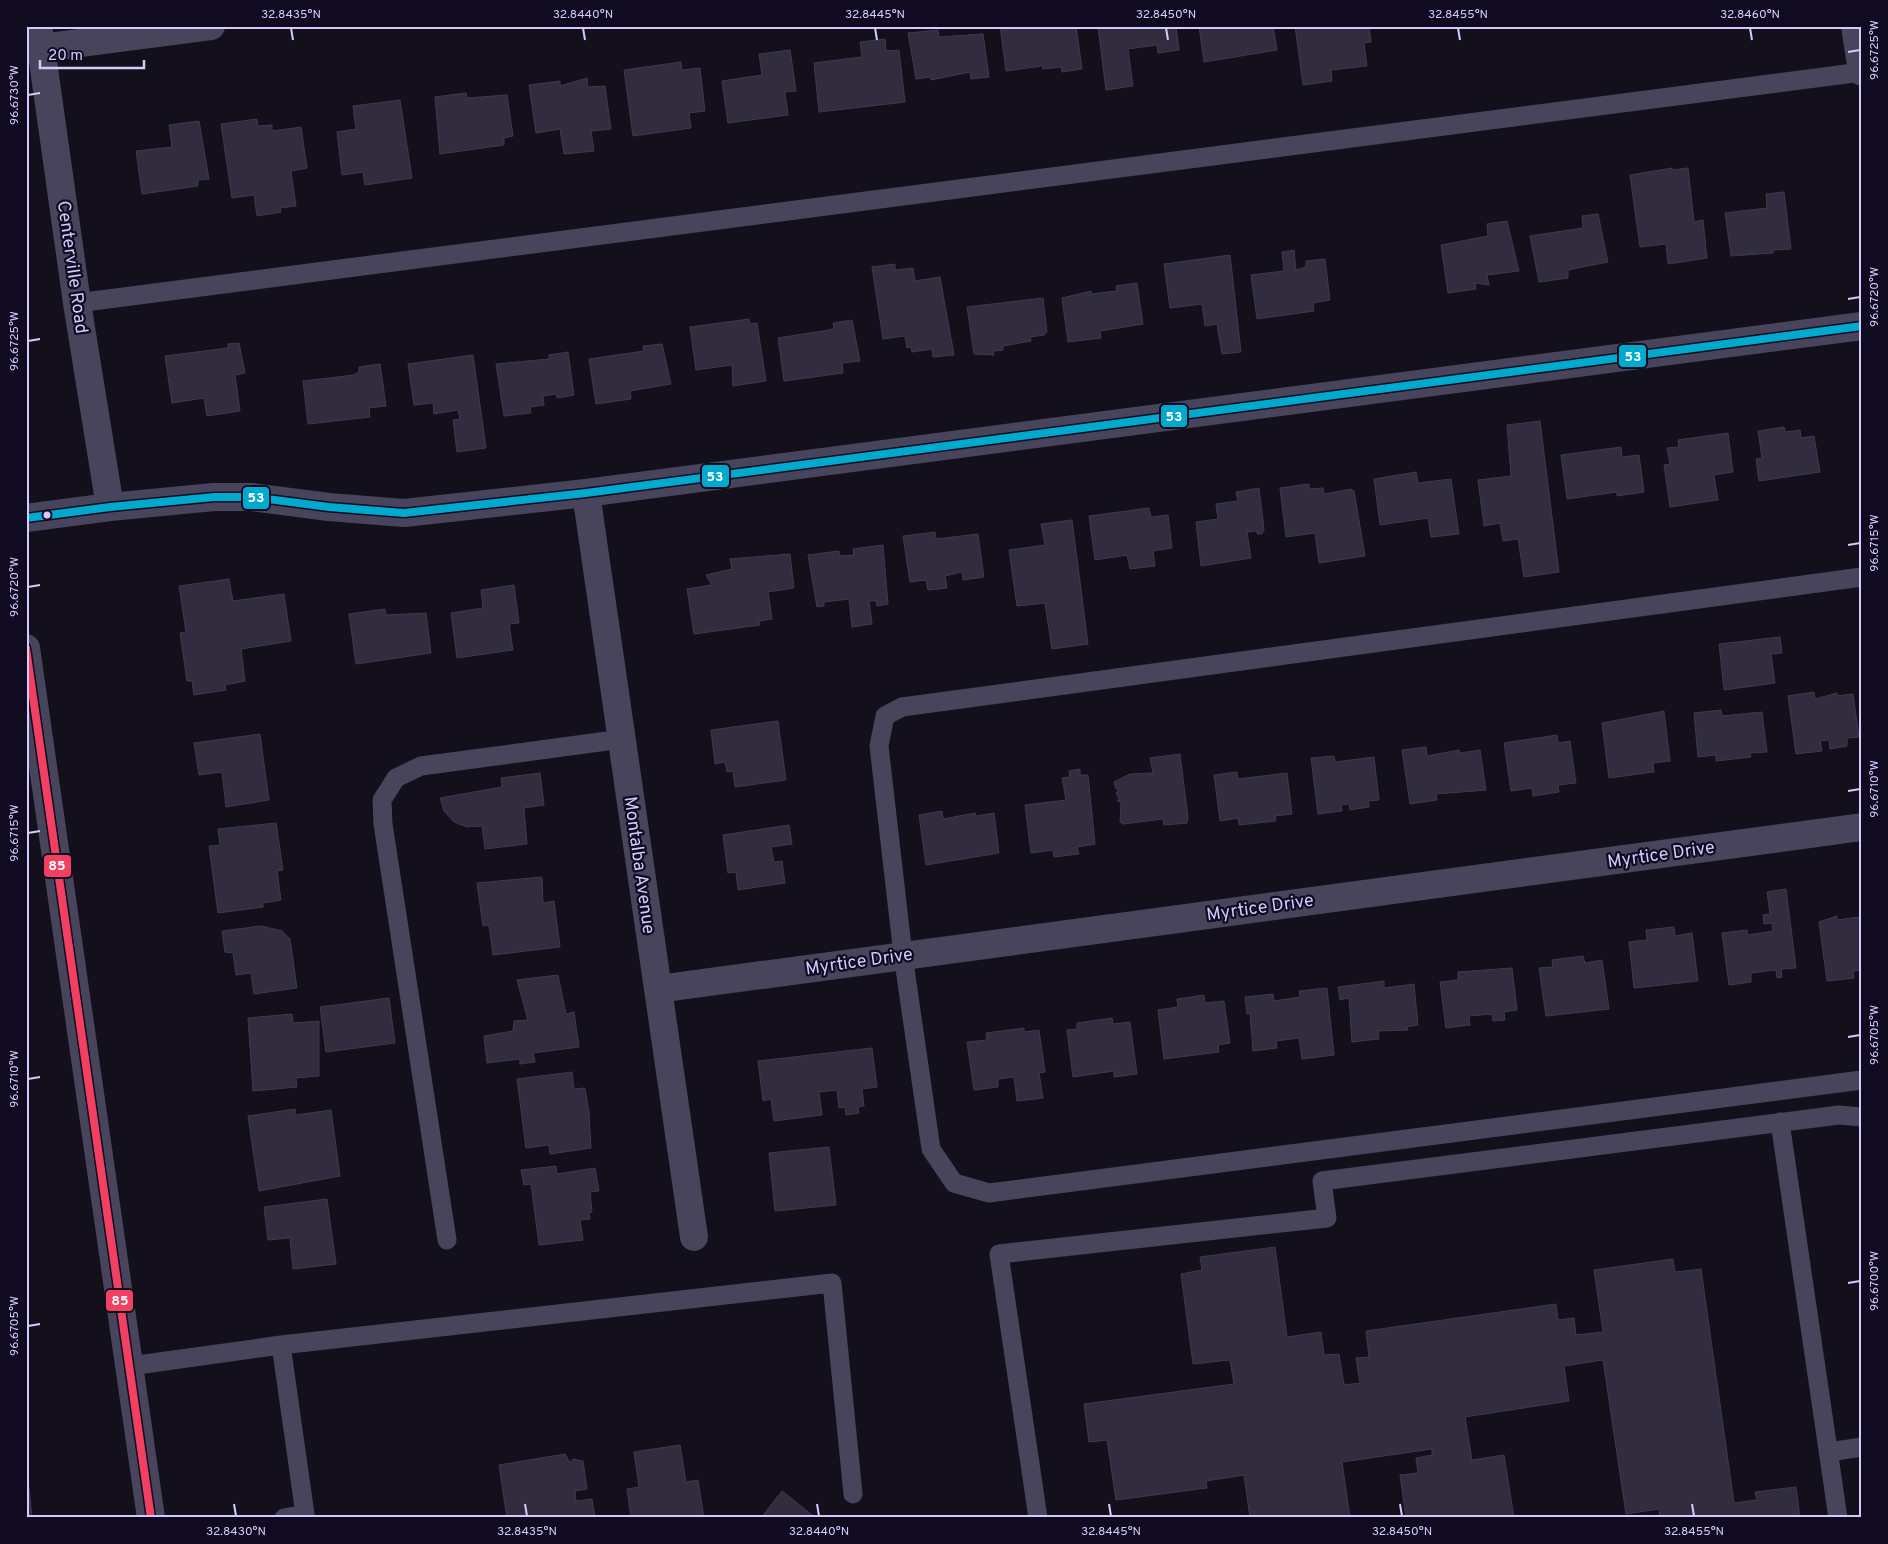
<svg xmlns="http://www.w3.org/2000/svg" width="1888" height="1544" font-family="Overpass,sans-serif">
<style>
.building{fill:#312c3e;stroke:#3f3950}
.lines{fill:none;stroke-linecap:round;stroke-linejoin:round}
.service{stroke:#47445c;stroke-width:19}
.minor{stroke:#47445c;stroke-width:28}
.tertiary{stroke:#47445c;stroke-width:28}
.bus-1-casing{stroke:#100b20;stroke-width:11}
.bus-2-casing{stroke:#100b20;stroke-width:11}
.bus-1{stroke:#00a9ce;stroke-width:8}
.bus-2{stroke:#f24062;stroke-width:8}
.ticks{fill:none;stroke:#d4caff;stroke-width:2}
.bus-dot{fill:#d4caff;stroke:#100b20;stroke-width:2}
.labels{text-anchor:middle;stroke-width:4.5;stroke-linejoin:round;paint-order:stroke}
.street-label{font-size:18px;fill:#d4caff;stroke:#100b20}
.line-badge{stroke:#100b20;stroke-width:2}
.badge-label{font-size:14px;text-anchor:middle;font-weight:bold;fill:#fff}
.neatline{fill:none;stroke:#d4caff;stroke-width:2}
.ticks-label{font-size:12px;text-anchor:middle;fill:#d4caff}
</style>
<rect width="100%" height="100%" fill="#13101b"/>
<path class="building" d="M1000 26H1076L1082 69 1062 72 1061 67 1043 69 1042 66 1006 71Z
M1098 26H1176L1179 50 1158 53 1157 45 1128 49 1133 86 1106 90Z
M1199 26H1273L1277 50 1204 62Z
M1295 26H1369L1371 42 1364 43 1367 66 1331 70 1332 81 1303 85Z
M938 30 939 37 983 34 989 77 971 79 970 72 931 80 930 77 916 79 908 33Z
M885 39 886 51 899 50 905 102 819 112 814 63 862 57 860 42Z
M790 50 796 91 785 92 788 115 728 123 722 81 762 75 759 54Z
M681 62 682 70 700 68 705 111 689 113 691 128 633 136 624 70Z
M587 78 588 87 605 86 611 129 591 131 594 151 564 154 560 129 536 133 529 85 560 81V86Z
M466 93 467 98 507 95 513 136 504 138V145L440 154 435 97Z
M400 100 412 178 365 185 363 172 342 175 337 132 356 129 353 106Z
M257 119 258 126 272 125V131L301 127 307 168 291 171 296 206 280 208 281 212 257 216 254 195 232 198 221 124Z
M199 121 209 179 198 180V186L142 194 136 151 172 147 169 125Z
M1672 168V170L1688 168 1694 222 1703 220 1707 258 1668 264 1666 244 1640 247 1630 175Z
M1784 192 1791 249 1773 250V253L1731 256 1725 213 1767 208 1766 194Z
M1598 214 1608 262 1568 270V278L1539 282 1530 236 1583 228 1582 216Z
M1507 221 1519 271 1487 275 1489 285 1475 283 1476 289 1448 293 1441 245 1488 236 1487 224Z
M1294 250 1296 270 1306 267V261L1325 259 1330 300 1313 303 1314 311 1257 319 1251 275 1284 271 1282 252Z
M1230 255 1241 352 1222 354 1217 324 1205 326 1202 304 1170 308 1164 264Z
M895 264V270L913 268 915 281 940 277 954 355 933 357 932 349 912 352 911 347 907 348 905 336 883 339 872 267Z
M1137 283 1143 324 1100 331 1101 338 1068 342 1062 298 1091 291V294L1117 291 1116 286Z
M1043 298 1047 332 1044 335 1030 337 1031 341 1003 346V350L993 351 994 355 974 354 967 307Z
M749 319 750 324 757 323 766 381 733 386 732 365 696 370 690 327Z
M852 320 860 361 842 363 843 373 784 381 778 338 829 330 834 328 833 323Z
M239 343 245 373 235 375 240 411 207 416 204 398 172 403 165 356 228 348V344Z
M662 344 671 384 630 391 631 399 596 404 589 359 644 351 643 346Z
M568 352 574 395 557 398 556 394 543 396 544 405 530 407 531 413 504 416 496 364 549 359V355Z
M473 355 486 448 457 452 453 420 460 419 458 410 434 414 433 403 414 405 408 364Z
M380 364 386 406 369 408 370 417 308 424 303 381 354 375 359 372V367Z
M1540 421 1559 572 1524 577 1518 539 1503 541 1500 523 1484 526 1478 480 1511 476 1507 425Z
M1784 427 1785 432 1800 430 1801 438 1814 436 1820 472 1759 481 1756 459 1762 458 1758 431Z
M1728 433 1733 472 1714 475 1718 500 1670 507 1664 465 1670 464 1667 448 1679 447 1678 440Z
M1621 447 1622 457 1639 455 1644 492 1617 496V492L1567 499 1561 455Z
M1416 472 1418 483 1451 479 1459 534 1431 537 1428 518 1380 525 1374 479Z
M1309 484V489L1323 488 1324 494 1351 489 1354 491 1365 556 1319 563 1315 533 1286 537 1280 488Z
M1259 488 1264 529 1262 534H1257V531L1247 532 1251 558 1201 566 1196 522 1218 519 1216 504 1238 501 1236 492Z
M1149 508 1151 517 1168 515 1172 548 1153 551 1155 566 1130 569 1127 555 1095 560 1089 516Z
M1072 520 1088 644 1052 649 1045 603 1017 606 1009 550 1045 545 1041 524Z
M935 532 936 539 978 534 984 577 963 580 962 572 945 576 947 588 928 590 926 580 910 582 903 536Z
M883 545 888 604 877 606 876 601H869L872 624 852 627 849 599 824 602V606L817 607 808 555 839 551 840 556 854 555 853 549Z
M790 554 794 588 768 592 772 619 759 621 760 625 694 634 687 589 712 585 706 575 732 569 730 559Z
M229 579 233 601 284 594 291 641 241 649 245 681 225 685 226 690 194 695 192 681H187L180 633 186 632 179 586Z
M514 585 519 623 509 624 513 650 457 658 451 613 483 608 481 590Z
M385 609 386 615 426 613 431 653 356 664 349 614Z
M1780 637 1782 653 1771 654 1775 683 1724 690 1719 644Z
M1814 692 1815 699 1837 693V696L1853 694 1859 737 1847 738V746L1830 749 1829 740 1820 741 1822 751 1796 754 1788 696Z
M1721 710 1722 716 1762 712 1767 752 1750 753 1751 757 1716 761V755L1698 757 1694 713Z
M1664 711 1670 761 1653 763 1654 772 1609 778 1602 723Z
M778 721 786 780 735 787 733 771 727 772 725 762 715 764 711 730Z
M260 734 269 800 226 807 222 772 199 775 194 743Z
M1557 735 1558 743 1570 741 1576 783 1558 785 1559 792 1533 796 1532 788 1511 791 1504 743Z
M1426 747 1427 756 1459 750 1460 753 1480 750 1486 790 1436 794 1437 800 1410 804 1402 750Z
M1180 754 1188 817 1187 823 1164 825 1163 819 1123 824 1120 822 1121 803 1117 800H1120L1116 793 1119 789H1116L1114 782 1130 774 1153 773 1150 758Z
M1334 756 1335 762 1374 757 1379 800 1368 801 1369 807 1350 810 1349 804 1341 805 1342 811 1318 814 1311 758Z
M1080 769V775H1088L1095 844 1077 847 1079 854 1054 857 1053 850 1031 853 1025 805 1066 800 1062 778 1070 777 1069 771Z
M1237 772 1238 779 1287 773 1292 814 1275 816 1276 821 1239 825 1238 818 1220 821 1214 775Z
M540 773 544 805 524 808 527 844 485 849 482 826 467 827 454 822 444 811 440 798 502 787 501 778Z
M942 811 943 819 975 813 976 816 994 813 999 853 926 865 919 815Z
M276 823 283 870 277 871 281 900 263 903V907L218 913 209 846 220 845 218 829Z
M789 825 792 844 771 847 774 862 782 861 785 883 738 890 736 872 728 873 723 835Z
M542 877 543 903 554 901 560 947 493 955 489 925 483 926 477 883Z
M1786 889 1796 968 1781 969 1782 977 1777 978 1776 970 1751 973V982L1729 985 1722 933 1747 930 1748 935 1773 931 1772 923 1764 924 1763 915 1770 914 1767 892Z
M1837 916V920L1859 917 1862 919V970L1853 971 1854 978 1827 981 1819 922Z
M261 926 282 931 290 939 297 988 254 994 251 973 236 975 233 953 225 952 222 931Z
M1674 927 1675 936 1692 933 1698 981 1634 988 1629 942 1647 940 1646 930Z
M1583 956 1585 963 1602 960 1609 1009 1546 1016 1539 968 1553 967 1552 960Z
M1512 968 1517 1010 1504 1012 1505 1020 1493 1021 1492 1014 1469 1016 1470 1025 1446 1028 1440 982 1458 980V972Z
M558 975 566 1014 574 1012 579 1047 533 1053 535 1062 520 1064V1059L487 1063 484 1036 513 1031 514 1021 528 1020 517 980Z
M1384 981V988L1414 984 1418 1025 1407 1027 1408 1030 1378 1031 1379 1039 1352 1042 1349 998 1340 1000 1338 987Z
M1327 988 1334 1055 1302 1059 1299 1038 1276 1041 1277 1048 1253 1051 1250 1013 1247 1014 1245 997 1273 994 1274 1001 1300 997 1299 991Z
M1204 995 1205 1003 1224 1001 1230 1043 1218 1045 1219 1052 1164 1059 1158 1010 1178 1007 1177 999Z
M389 998 395 1043 326 1052 320 1007Z
M292 1014 293 1023 319 1021V1076L296 1078 297 1087 253 1091 248 1018Z
M1112 1018 1113 1024 1130 1022 1137 1074 1114 1077V1071L1073 1077 1067 1030 1077 1029V1023Z
M1024 1028V1032L1039 1030 1045 1072 1039 1073 1043 1098 1017 1101 1014 1077 998 1079V1087L974 1090 967 1042 987 1040 986 1033Z
M872 1048 877 1087 862 1089 864 1106 858 1107 859 1113 846 1115 845 1107 839 1108 837 1090 819 1092 822 1115 774 1121 771 1099 763 1101 758 1061Z
M572 1072 574 1089 585 1088 589 1113 591 1148 550 1154 549 1145 526 1148 517 1079Z
M295 1109 296 1115 331 1110 340 1176 259 1191 248 1116Z
M829 1147 836 1205 775 1211 769 1153Z
M556 1166 557 1174 595 1168 599 1191 590 1192 592 1212 589 1213 590 1219 580 1220 583 1240 539 1245 531 1184 524 1185 521 1170Z
M327 1199 336 1264 293 1269 290 1238 268 1240 264 1207Z
M1275 1247 1287 1337 1321 1332 1324 1355 1339 1354 1344 1385 1360 1383 1356 1358 1369 1357 1366 1331 1556 1304 1558 1320 1574 1318 1576 1335 1603 1332 1594 1270 1673 1259 1675 1272 1701 1269 1734 1503 1757 1500 1755 1492 1796 1487 1800 1518H1660L1659 1509 1626 1514 1603 1360 1564 1366 1569 1401 1465 1417 1472 1460 1504 1455 1514 1518H1406L1400 1475 1418 1473 1416 1458 1432 1455V1449L1342 1462 1350 1518H1250L1244 1475 1206 1481 1207 1488 1116 1500 1107 1440 1089 1442 1084 1404 1234 1384 1230 1360 1193 1364 1181 1274 1202 1270 1200 1257Z
M680 1445 686 1482 698 1480 704 1518H631L627 1489 639 1487 634 1452Z
M565 1454 570 1463 573 1459 583 1461 587 1489 575 1491 576 1501 592 1499 595 1518H507L499 1465Z
M26 1465 29 1488 32 1518H26Z
M782 1491 816 1518H761Z"/>
<g class="lines">
<path class="service" d="M77 303 1862 72
M1862 577 902 707 885 716 879 746 903 955 931 1149 954 1183 989 1193 1862 1080
M1780 1122 1838 1518
M447 1240 383 824 382 800 396 778 421 766 622 739
M281 1345 305 1514 284 1518
M130 1366 281 1345 832 1283 853 1494
M1829 1452 1862 1447
M1038 1518 999 1254 1327 1218 1322 1181 1839 1115 1862 1117"/>
<path class="minor" d="M38 26 77 303 110 507
M1855 26 1862 72
M586 493 694 1237
M26 518 110 507 214 497H252L329 507 404 513 586 493 1862 326
M658 989 1862 827"/>
<path class="tertiary" d="M26 50 211 26
M26 648 151 1518"/>
<defs>
<path id="bus-1" d="M26 518 110 507 214 497H252L329 507 404 513 586 493 1862 326"/>
<path id="bus-2" d="M26 648 151 1518"/>
</defs>
<use href="#bus-1" class="bus-1-casing"/>
<use href="#bus-2" class="bus-2-casing"/>
<use href="#bus-1" class="bus-1"/>
<use href="#bus-2" class="bus-2"/>
</g>
<path class="ticks" d="M291 28 293 40M583 28 585 40M875 28 877 40M1166 28 1168 40M1458 28 1460 40M1750 28 1752 40M1848 52 1860 50M28 95 40 93M1848 299 1860 297M28 341 40 339M1848 545 1860 543M28 587 40 585M1848 791 1860 789M28 833 40 831M1848 1037 1860 1035M28 1079 40 1077M1848 1283 1860 1281M28 1326 40 1324M234 1504 236 1516M525 1504 527 1516M817 1504 819 1516M1109 1504 1111 1516M1400 1504 1402 1516M1692 1504 1694 1516"/>
<circle class="bus-dot" cx="47" cy="515" r="4.5"/>
<g class="labels">
<g class="street-label">
<text transform="translate(73 267) rotate(82)" y="6">Centerville Road</text>
<text transform="translate(1661 854) rotate(-8)" y="6">Myrtice Drive</text>
<text transform="translate(640 865) rotate(82)" y="6">Montalba Avenue</text>
<text transform="translate(1260 907) rotate(-8)" y="6">Myrtice Drive</text>
<text transform="translate(859 961) rotate(-8)" y="6">Myrtice Drive</text>
</g>
</g>
<g class="line-badge">
<rect x="1618" y="344" width="29" height="24" rx="5" fill="#00a9ce"/>
<rect x="1160" y="404" width="28" height="24" rx="5" fill="#00a9ce"/>
<rect x="701" y="464" width="29" height="24" rx="5" fill="#00a9ce"/>
<rect x="242" y="486" width="28" height="24" rx="5" fill="#00a9ce"/>
<rect x="43" y="854" width="29" height="24" rx="5" fill="#f24062"/>
<rect x="105" y="1289" width="29" height="23" rx="5" fill="#f24062"/>
</g>
<g class="badge-label">
<text x="1633" y="361">53</text>
<text x="1174" y="421">53</text>
<text x="715" y="481">53</text>
<text x="256" y="502">53</text>
<text x="57" y="870">85</text>
<text x="120" y="1305">85</text>
</g>
<rect width="1888" height="1544" fill="none" stroke="#100b20" stroke-width="55"/>
<path d="M40 60v8h104v-8" fill="none" stroke="#d4caff" stroke-width="2.5"/>
<text x="48" y="60" font-size="15" fill="#d4caff" stroke="#100b20" stroke-width="4" paint-order="stroke">20 m</text>
<rect x="28" y="28" width="1832" height="1488" class="neatline"/>
<g class="ticks-label">
<text x="291" y="18">32.8435°N</text>
<text x="583" y="18">32.8440°N</text>
<text x="875" y="18">32.8445°N</text>
<text x="1166" y="18">32.8450°N</text>
<text x="1458" y="18">32.8455°N</text>
<text x="1750" y="18">32.8460°N</text>
<text transform="translate(1874 50) rotate(-90)" y="4">96.6725°W</text>
<text transform="translate(14 95) rotate(-90)" y="4">96.6730°W</text>
<text transform="translate(1874 297) rotate(-90)" y="4">96.6720°W</text>
<text transform="translate(14 341) rotate(-90)" y="4">96.6725°W</text>
<text transform="translate(1874 543) rotate(-90)" y="4">96.6715°W</text>
<text transform="translate(14 587) rotate(-90)" y="4">96.6720°W</text>
<text transform="translate(1874 789) rotate(-90)" y="4">96.6710°W</text>
<text transform="translate(14 833) rotate(-90)" y="4">96.6715°W</text>
<text transform="translate(1874 1035) rotate(-90)" y="4">96.6705°W</text>
<text transform="translate(14 1079) rotate(-90)" y="4">96.6710°W</text>
<text transform="translate(1874 1281) rotate(-90)" y="4">96.6700°W</text>
<text transform="translate(14 1326) rotate(-90)" y="4">96.6705°W</text>
<text x="236" y="1535">32.8430°N</text>
<text x="527" y="1535">32.8435°N</text>
<text x="819" y="1535">32.8440°N</text>
<text x="1111" y="1535">32.8445°N</text>
<text x="1402" y="1535">32.8450°N</text>
<text x="1694" y="1535">32.8455°N</text>
</g>
</svg>
